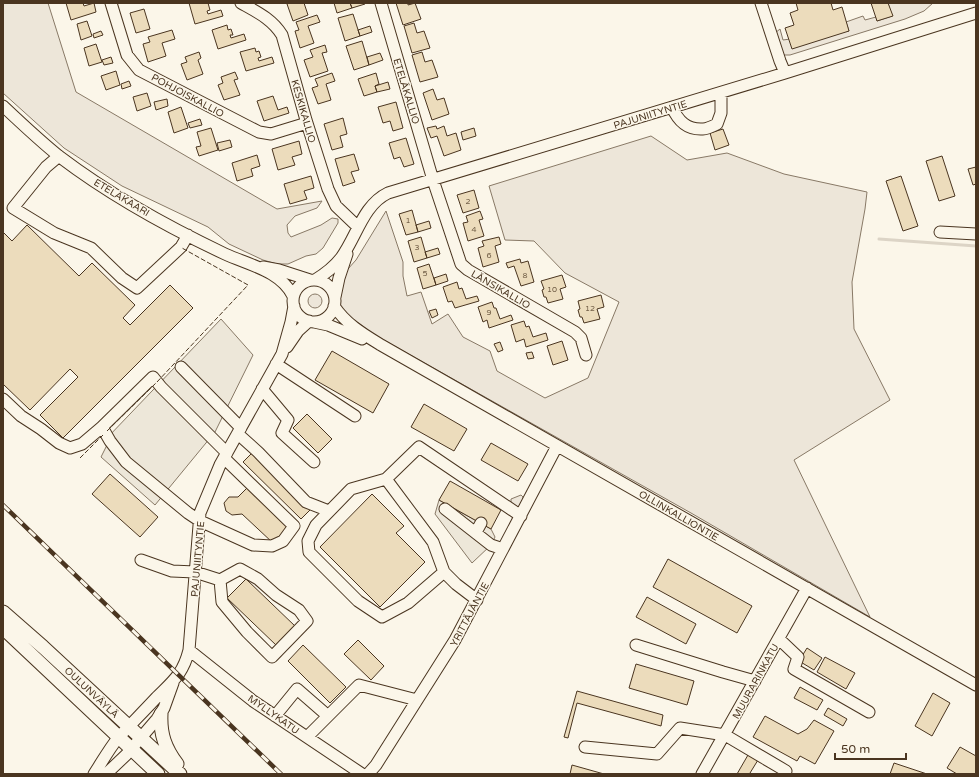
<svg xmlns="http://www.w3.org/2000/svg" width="979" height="777" font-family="'Varela Round',sans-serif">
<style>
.green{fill:#ede6d9;stroke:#887966}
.parking{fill:#ede7d9;stroke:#887966}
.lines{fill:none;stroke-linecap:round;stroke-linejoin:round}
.stream{stroke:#dcd4c6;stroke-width:3}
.building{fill:#ecdcbc;stroke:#4a3520}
.minor-casing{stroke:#4a3520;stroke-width:13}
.major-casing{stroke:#4a3520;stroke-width:15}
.minor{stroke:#fbf6e9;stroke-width:11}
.major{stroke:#fbf6e9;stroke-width:13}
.rail-casing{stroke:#4a3520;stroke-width:4.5}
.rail{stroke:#fbf6e9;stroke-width:3;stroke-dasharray:9;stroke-linecap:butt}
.fence{stroke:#4a3520;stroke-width:1;stroke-dasharray:5 2;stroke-linecap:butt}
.labels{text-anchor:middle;stroke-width:3;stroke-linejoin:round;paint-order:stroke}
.number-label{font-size:8px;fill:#725f47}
.street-label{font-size:10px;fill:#4a3520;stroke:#fbf6e9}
</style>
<rect width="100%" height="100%" fill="#fbf6e9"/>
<path class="green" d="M3 3H48L76 92 277 209 322 201 317 208 295 216 287 225 288 233 291 237 321 225 332 218 338 219V223L323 248 316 254 306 256 288 264H277L263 260 229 244 208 227 122 186 64 148 3 93Z
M888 3H933L924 11 905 19 790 55H782L775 33 780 29 783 40 849 31 846 22 863 16 865 20 876 17 877 21 892 16Z
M651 136 687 160 727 153 784 174 867 192 865 209 852 282 854 329 890 400 794 460 870 617 691 513 373 334 360 324 347 316 341 311 339 293 347 270 356 260 386 211 403 262V276L407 296 421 292 432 324 448 314 463 337 490 351 497 371 545 398 588 378 619 302 565 273 534 241 505 240 489 186Z
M308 301a7 7 0 1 1 14 0a7 7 0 1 1-14 0Z
M521 495 523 497C523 502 522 505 517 508L511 503V499Z"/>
<path class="parking" d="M221 319 253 355 215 432 155 505 101 457 107 445V438Z
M439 500 491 529 495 537 491 545 472 563 435 514Z"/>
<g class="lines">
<path class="stream" d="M879 239 976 246"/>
</g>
<path class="building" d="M66 3H83L84 6 94 3 96 12 71 20Z
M189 3H208L210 10 207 11 208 14 221 10 223 16 195 24Z
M290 3H304L308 15 293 21 287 4Z
M334 3H350L352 8 337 13Z
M350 3H364L365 4 352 8Z
M396 3H408V5L415 3 421 19 403 25Z
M796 3H831L833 10 842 7 849 31 792 49 785 28 794 25 790 13 798 10Z
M871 3H888L893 16 877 21Z
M144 9 150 29 136 33 130 13Z
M353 14 360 36 345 41 338 18Z
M317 15 320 22 308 26 314 43 300 48 295 31 299 30 296 22Z
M87 21 92 36 81 40 77 24Z
M414 23 417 33 424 31 430 48 412 53 404 26Z
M227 25 228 30 231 29 233 35H230L231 38 244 34 246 40 218 49 212 30Z
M370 26 372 32 360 36 358 30Z
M172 30 175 39 162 43 166 56 148 62 143 44 150 42 148 37Z
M101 31 103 35 94 38 93 34Z
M362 41 369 65 354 70 346 46Z
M96 44 102 62 89 66 84 48Z
M325 45 327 52 322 53 328 71 310 77 304 60 313 57 310 50Z
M255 48 256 52 259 51 261 57 258 58 259 61 272 57 274 63 246 71 240 52Z
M199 52 201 58 198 60 203 74 187 80 181 64 187 62 185 57Z
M422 52 425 62 432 60 438 77 420 82 412 55Z
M380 53 383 60 369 65 367 57Z
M111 57 113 63 104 65 102 60Z
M116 71 120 85 106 90 101 76Z
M235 72 238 79 234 80 240 95 224 100 218 85 223 83 221 77Z
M332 73 335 81 326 84 331 100 318 104 312 88 318 86 315 79Z
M376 73 379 84 375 86 377 92 364 96 358 79Z
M129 81 131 86 122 89 121 84Z
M388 82 390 89 377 92 375 86Z
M433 89 437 100 444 98 449 114 432 120 423 93Z
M147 93 151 106 137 111 133 97Z
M273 96 278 110 287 107 289 113 264 121 257 101Z
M167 99 168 106 156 110 154 102Z
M396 102 403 128 393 131 390 121 383 123 378 107Z
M181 107 188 128 174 133 168 112Z
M343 118 347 134 340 136 343 147 332 150 324 124Z
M200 119 202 125 190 128 188 123Z
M436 126 437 129 444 126 447 136 456 133 461 150 444 156 437 136 431 138 427 128Z
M211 128 218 150 199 156 196 147 201 146 197 132Z
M474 128 476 136 463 140 461 132Z
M723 129 729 145 715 150 710 133Z
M406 138 414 164 404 167 400 157 394 159 389 143Z
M230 140 232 147 219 151 217 143Z
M299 141 302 154 292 157 295 165 278 170 272 149Z
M354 154 359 170 351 172 355 182 343 186 335 159Z
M257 155 260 166 251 169 253 176 237 181 232 163Z
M942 156 955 196 939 201 926 161Z
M976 167V184L973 185 968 169Z
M311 176 314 188 304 191 307 199 290 204 284 184Z
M901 176 918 226 903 231 886 181Z
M474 190 479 208 463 213 457 195Z
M412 210 418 232 406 235 399 214Z
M480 211 483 219 479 220 484 236 468 241 463 223 468 222 466 216Z
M429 221 431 228 418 232 416 225Z
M27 225 79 276 92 263 135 305 123 318 130 325 170 285 193 308 63 438 40 415 78 377 70 369 30 410 3 384V232L12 241Z
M421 237 427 258 414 262 408 241Z
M499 237 501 244 495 246 499 262 483 267 478 248 484 246 482 241Z
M438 248 440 254 427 258 425 252Z
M520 259 521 263 528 261 534 282 521 286 514 266 508 268 506 263Z
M429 264 436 285 423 289 417 268Z
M446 274 448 281 436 285 434 278Z
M562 275 566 287 560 289 563 299 548 303 546 297H544L542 290 544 289 541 281Z
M457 282 459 289 462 288 466 299 477 296 479 301 455 308 452 301 448 302 443 287Z
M601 295 604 307 597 309 600 319 584 323 582 317H580L578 310 580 309 578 301Z
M492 302 494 308H496L500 319 511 315 513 320 489 328 487 320 483 322 478 307Z
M436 309 438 315 432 318 429 311Z
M524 321 526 327 529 326 533 337 546 333 548 340 526 347 524 339 516 342 511 325Z
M562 341 568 360 553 365 547 346Z
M500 342 503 350 498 352 494 344Z
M332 351 389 384 373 413 315 380Z
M532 352 534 358 528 359 526 353Z
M424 404 467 429 454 451 411 427Z
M307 414 332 439 318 453 293 428Z
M491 443 528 464 518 481 481 460Z
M253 452 310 510 301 519 243 462Z
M110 474 158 517 140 537 92 494Z
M450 481 501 510 491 529 439 500Z
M247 488 288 527 273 543 242 514 232 515 226 511 224 503 229 497H238Z
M372 494 404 526 396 533 425 562 380 607 320 547Z
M668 559 752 606 737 633 653 587Z
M246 579 296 627 277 646 227 598Z
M647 597 696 624 686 644 636 617Z
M358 640 384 666 371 680 344 654Z
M303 645 346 687 330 703 288 661Z
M807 648 822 658 814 670 799 661Z
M825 657 855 673 846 689 817 672Z
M636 664 694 681 687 705 629 688Z
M800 687 823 700 817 710 794 698Z
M577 691 663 715 661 726 577 703 568 738 564 737Z
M933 693 950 703 932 736 915 726Z
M828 708 847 719 843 726 824 715Z
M765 716 798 734 807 729 814 720 834 731 815 764 800 756 797 761 753 737Z
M960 747 976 756V774H957L947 768Z
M748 755 758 760 750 773 752 774H737Z
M894 763 927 774H890Z
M572 765 604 774H570Z"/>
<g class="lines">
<defs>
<path id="minor" d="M111 3 127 55 139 70 259 132 271 134 307 123
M241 3C257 12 272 19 282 35L306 120 328 189 336 206 358 227
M381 3 433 180 461 264 468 270 575 332 581 338 586 355
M761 3 780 61 785 73
M3 106C21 123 40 141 60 157 110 195 168 227 225 254 249 265 281 271 293 296
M672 107C678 121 687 130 703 129 707 129 713 126 717 124L721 113V93
M59 156 46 167 13 208 54 233 91 248 122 278 137 288 181 247 188 235
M940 232 976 234
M263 267 279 270 310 280
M315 280C325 274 334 267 341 258 357 236 363 205 388 193L785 73 976 13
M293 301a21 21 0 1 1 42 0a21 21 0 1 1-42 0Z
M335 297 339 278 347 254
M334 306C346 324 363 334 381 345L976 685
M314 322 328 325 362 339
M287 347 298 331 309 321
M276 364 355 416
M181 367 241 428
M262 389 288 420 282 433 314 462
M3 399 21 416 41 429 59 443 70 448 82 444 102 427
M238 434 258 452 306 502 329 511
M224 458 294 526 283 541 272 546 253 545 200 521 188 513 126 462 110 441 102 427 153 377 161 387 227 453
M386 479 351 489 316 525 308 541 309 552 358 601 382 617 408 603 444 572 456 584 477 600
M445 509 491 545 503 549
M476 532 481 523
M141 560 172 571 195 572 220 580 222 602 247 632 272 657 307 621 299 610 276 595 258 579 240 569 220 580
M444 572 433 542 386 479 419 447 521 516
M779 639 798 657 794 669 869 712
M636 645 723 672 755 681
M189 650 253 701 362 774
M275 716 297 689 328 716
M307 737 359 685 417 700
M585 747 657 754 680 728 725 735 786 771
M94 774C102 762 109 749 118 738 131 724 144 711 157 697 173 681 183 674 189 650L200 513 220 465 282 354 291 322 294 306
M106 774 126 755 157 719 164 708 173 683
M368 774 376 765 455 640 557 446
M702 774 807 588"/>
<path id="major" d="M3 612 43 647 180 774
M3 628 158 774
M161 714C160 734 165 748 177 764"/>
</defs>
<use href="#minor" class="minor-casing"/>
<use href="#major" class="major-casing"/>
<use href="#minor" class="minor"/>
<use href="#major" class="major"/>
<defs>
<path id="rail" d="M3 505 281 774"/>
</defs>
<use href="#rail" class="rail-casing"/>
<use href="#rail" class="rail"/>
<path class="fence" d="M107 431 157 382 248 285 182 248
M80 458 103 435"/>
</g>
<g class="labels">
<g class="number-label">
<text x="468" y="204">2</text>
<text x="408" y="223">1</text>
<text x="474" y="232">4</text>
<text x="417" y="250">3</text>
<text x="489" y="258">6</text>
<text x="425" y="276">5</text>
<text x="525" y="278">8</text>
<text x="552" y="292">10</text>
<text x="590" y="311">12</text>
<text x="489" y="315">9</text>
</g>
<g class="street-label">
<text transform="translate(407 91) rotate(73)" y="4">ETELÄKALLIO</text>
<text transform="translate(188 95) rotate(28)" y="4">POHJOISKALLIO</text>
<text transform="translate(304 111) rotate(74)" y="4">KESKIKALLIO</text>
<text transform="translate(650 114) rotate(-17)" y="4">PAJUNIITYNTIE</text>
<text transform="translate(122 197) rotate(31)" y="4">ETELÄKAARI</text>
<text transform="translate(501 289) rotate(30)" y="4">LÄNSIKALLIO</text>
<text transform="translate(679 515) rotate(30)" y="4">OLLINKALLIONTIE</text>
<text transform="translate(197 559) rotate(-85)" y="4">PAJUNIITYNTIE</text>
<text transform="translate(469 614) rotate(-62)" y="4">YRITTÄJÄNTIE</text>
<text transform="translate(755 681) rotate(-61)" y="4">MUURARINKATU</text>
<text transform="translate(92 692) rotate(43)" y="4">OULUNVÄYLÄ</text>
<text transform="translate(274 714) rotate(35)" y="4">MYLLYKATU</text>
</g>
</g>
<rect width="979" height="777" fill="none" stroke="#4a3520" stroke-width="8"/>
<path d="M835 753v6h71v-6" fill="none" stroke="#4a3520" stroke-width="2"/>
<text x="841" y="753" font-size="12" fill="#4a3520" stroke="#fbf6e9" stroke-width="3" paint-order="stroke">50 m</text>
</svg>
